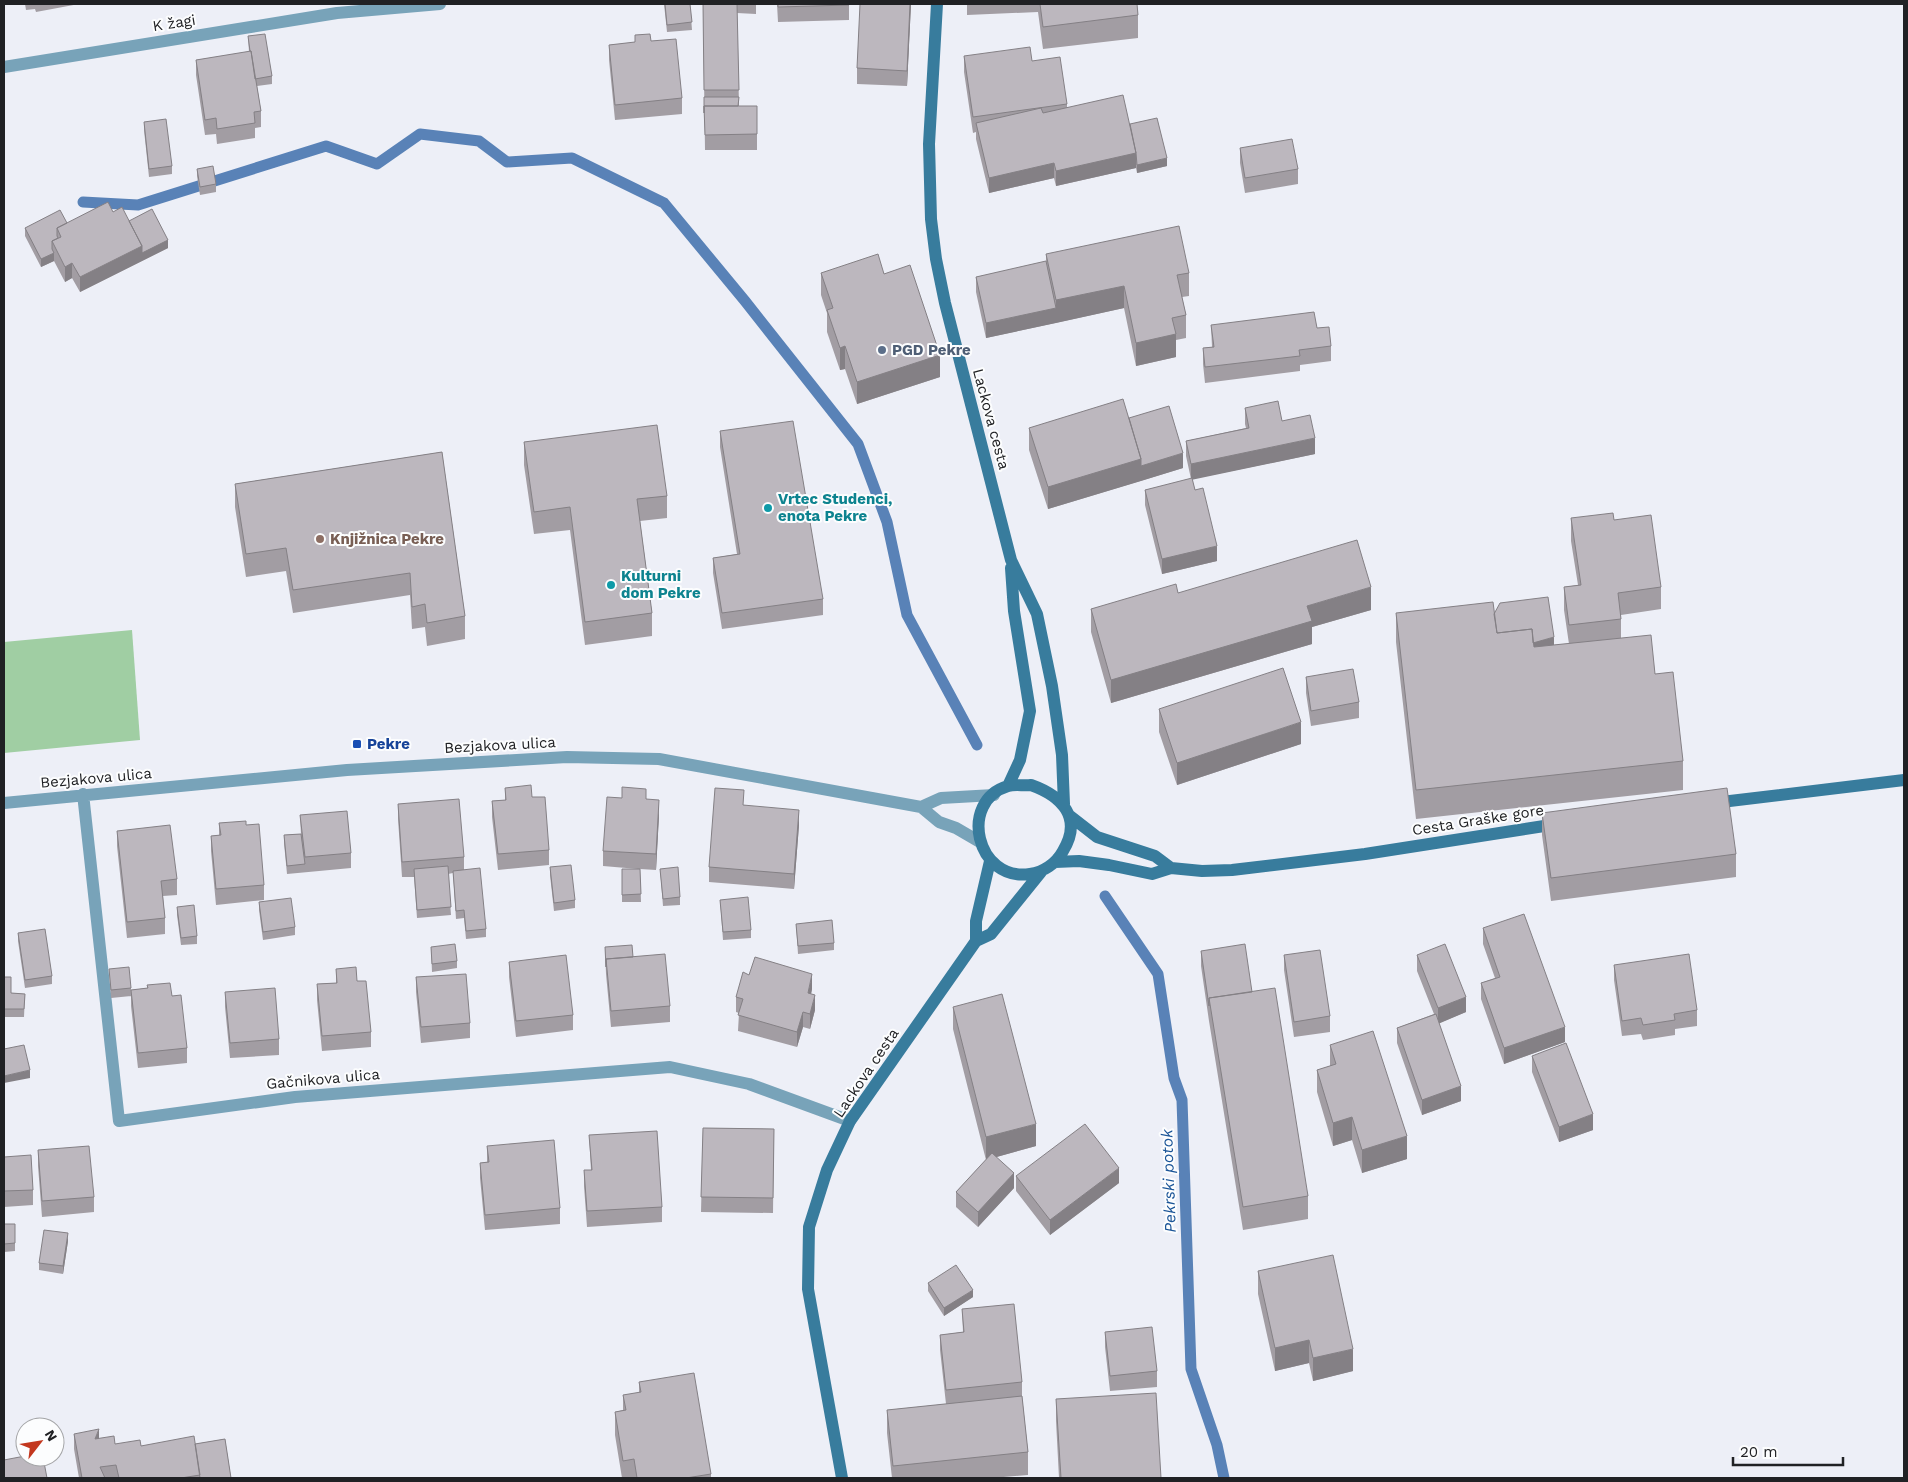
<svg xmlns="http://www.w3.org/2000/svg" width="1908" height="1482" font-family="'Work Sans',sans-serif">
<style>
.green{fill:#a0cea3}
.lines{fill:none;stroke-linecap:round;stroke-linejoin:round}
.stream{stroke:#5982b7;stroke-width:11}
.street{stroke:#78a3b9;stroke-width:12}
.secondary{stroke:#387c9d;stroke-width:12}
.wall{fill:#a29da3}
.shaded-wall{fill:#848085}
.building{fill:#bcb7be;stroke:#848085}
.service-dot{fill:#5c6f8a;stroke:#fcfdfe;stroke-width:2}
.culture-dot{fill:#0f9aa8;stroke:#fcfdfe;stroke-width:2}
.education-dot{fill:#8d6e63;stroke:#fcfdfe;stroke-width:2}
.transit-dot{fill:#1a4fb4;stroke:#fcfdfe;stroke-width:2}
.labels{text-anchor:middle;stroke-width:4;stroke-linejoin:round;paint-order:stroke}
.street-label{font-size:15px;fill:#202124;stroke:#fcfdfe}
.service-label{font-size:15px;font-weight:bold;fill:#4e5e75;stroke:#fcfdfe;text-anchor:start}
.culture-label{font-size:15px;font-weight:bold;fill:#0d838f;stroke:#fcfdfe;text-anchor:start}
.education-label{font-size:15px;font-weight:bold;fill:#785e54;stroke:#fcfdfe;text-anchor:start}
.transit-label{font-size:15px;font-weight:bold;fill:#164399;stroke:#fcfdfe;text-anchor:start}
.water-label{font-size:16px;font-style:italic;fill:#1a5497;stroke:#fcfdfe}
</style>
<rect width="100%" height="100%" fill="#edeff7"/>
<path class="green" d="M132 630 140 740 4 753V642Z"/>
<g class="lines">
<path class="stream" d="M83 202 138 205 326 146 377 164 420 134 479 141 507 162 572 158 664 203 745 301 858 444 887 522 907 615 977 745
M1105 896 1158 974 1174 1078 1182 1100 1191 1369 1217 1445 1224 1478"/>
<path class="street" d="M4 67 337 13 440 4
M83 794 119 1121 295 1097 670 1067 749 1084 850 1121
M4 803 347 770 567 757 659 759 921 807 941 798 994 795
M921 807 939 822 956 828 980 842"/>
<path class="secondary" d="M937 4 929 144 931 219 936 259 945 303 1011 560 1037 614 1052 686 1062 755 1064 804
M1031 785C1062 796 1083 818 1063 851 1056 864 1043 872 1030 874 976 882 958 801 1008 786 1015 784 1024 786 1031 785Z
M1008 786 1020 760 1030 711 1014 611 1011 568
M1713 803 1904 780
M1070 816 1097 837 1155 856 1171 868 1202 871 1232 870 1365 854 1557 824
M1055 862 1079 861 1109 865 1152 874 1171 868
M976 941V921L990 861
M842 1478 808 1289 809 1227 827 1170 850 1121 976 941 991 934 1041 872"/>
</g>
<path class="wall" d="M25 4H79L36 12 35 9 26 10Z
M664 4H690L692 30 667 32Z
M703 4H756V14L737 13 739 106H757V150H705Z
M777 4H849V20L778 22Z
M911 4 907 86 857 84V68Z
M967 4H1137L1138 15V38L1043 49 1038 12 967 15Z
M248 36 272 76V84L257 86 261 111V127L255 128V138L217 144 216 134 205 135 196 75V60L249 52Z
M651 41 682 98V114L615 120 609 60V45Z
M964 56 1032 61 1067 104V107L1130 124 1167 166 1137 173 1136 168 1056 186 1054 178 989 193 976 139V132L973 133 964 72Z
M144 122 172 166V174L149 177 144 130Z
M1240 148 1298 169V184L1245 193 1240 163Z
M197 169 216 184V192L200 195 197 176Z
M129 221 168 248 80 292 72 278 65 282 54 261 41 267 25 236V228L67 223Z
M1046 254 1189 273V296L1182 297 1186 315V338L1176 340V357L1136 366 1124 308 986 338 976 292V277L1046 262Z
M821 273 884 274 940 377 857 404 845 369 840 370 827 332V313L821 295Z
M1211 325 1317 328 1331 346V361L1300 365V371L1205 383 1203 364V348L1212 347Z
M1245 408 1315 454 1192 479 1195 490 1217 561 1162 574 1145 505V490L1191 479 1186 456V441L1246 428 1245 424Z
M1129 418 1183 468 1048 509 1029 450V428Z
M720 431 823 599V615L722 629 713 573V558L737 554 720 447Z
M524 442 667 496V518L640 521 652 613V636L585 645 570 530 534 534 524 465Z
M442 452 465 616V639L427 646 425 627 412 629 410 595 293 613 286 571 246 577 235 507V484Z
M1571 518 1614 520 1661 587V609L1621 615V638L1655 674 1683 761V790L1416 819 1396 642V613L1494 614 1554 645 1569 644 1564 610V587L1578 585 1571 541Z
M1178 593 1371 610 1312 627V644L1111 703 1091 632V609Z
M1306 677 1359 702V718L1311 726 1306 693Z
M1159 709 1301 744 1177 785 1159 732Z
M505 788 532 797 549 850V865L498 870 492 817V801L505 800Z
M622 798 646 799 659 815 656 870 640 869 641 902H622V869H638L603 866V851Z
M398 804 464 857V870L486 929V937L466 939 464 918 456 919 453 873 448 874 451 915 417 918 414 877H402L398 819Z
M744 805 799 825 794 889 709 882V867Z
M1542 813 1736 854V877L1551 901 1542 835Z
M300 815 351 853V868L287 874 284 843V835L301 834Z
M219 823 246 825 264 885V900L216 905 211 851V836L219 835Z
M117 831 177 879V895L163 896 165 918V934L127 938 117 846Z
M550 867 575 900V908L554 911 550 875Z
M660 869 680 897V905L663 906Z
M720 900 751 930V938L723 940Z
M259 902 295 927V935L263 940 259 910Z
M177 907 197 936V944L181 945 177 915Z
M796 924 834 943V950L798 954Z
M1483 928 1565 1042 1504 1064 1481 999V983L1495 978 1483 944Z
M18 933 52 976V984L25 988 18 941Z
M431 947 457 961V968L432 972Z
M605 947 633 957 670 1006V1022L611 1027 606 974Z
M1201 951 1252 992 1308 1196V1219L1243 1230 1209 1021 1201 966Z
M1284 955 1330 1016V1032L1294 1037 1284 970Z
M1417 955 1466 1012 1439 1023 1461 1101 1422 1115 1397 1043V1028L1434 1014 1417 971Z
M509 962 573 1015V1030L516 1037 509 977Z
M1614 965 1697 1010V1026L1675 1029V1035L1643 1040 1641 1034 1622 1036 1614 980Z
M109 969 131 988V996L111 998Z
M336 969 357 981 371 1032V1047L322 1051 317 1000V984L336 983Z
M749 975 812 989 811 994 815 1010 810 1029 803 1027 797 1047 738 1031 739 1013 736 1012V997Z
M4 977 11 993 25 994 24 1017H4Z
M416 977 470 1023V1038L421 1043 416 992Z
M147 985 172 996 187 1048V1063L138 1068 131 1006V990L147 988Z
M225 992 279 1039V1055L230 1058 225 1007Z
M953 1007 1036 1146 996 1157 1014 1188 978 1227 956 1207V1192L986 1160 953 1029Z
M1330 1045 1407 1159 1362 1173 1352 1140 1333 1146 1317 1092V1070L1330 1066Z
M1532 1056 1593 1130 1559 1142 1532 1072Z
M703 1128 774 1129 773 1213 701 1212Z
M589 1135 662 1207V1222L587 1227 584 1186V1170H591Z
M487 1146 560 1208V1224L485 1230 480 1178V1163L487 1162Z
M38 1150 94 1197V1212L42 1217 38 1166Z
M4 1157 33 1190V1205L4 1207Z
M1016 1176 1119 1183 1050 1235 1016 1191Z
M4 1224 15 1243V1251L4 1252Z
M68 1241 63 1274 39 1270V1263Z
M1258 1271 1353 1371 1313 1381 1309 1363 1275 1371 1258 1294Z
M928 1283 973 1297 944 1316 928 1291Z
M962 1309 1022 1382V1396L1028 1452V1475L992 1478H892L887 1433V1410L946 1404 940 1350V1335L963 1332Z
M1105 1332 1157 1371V1387L1110 1391 1105 1347Z
M639 1382 711 1474V1478H622L615 1435V1412L623 1410V1395L639 1393Z
M1056 1399 1161 1478H1059L1056 1421Z
M74 1434 99 1439 115 1444 141 1446 195 1444 225 1439 231 1478H79L74 1449Z"/>
<path class="shaded-wall" d="M910 4H911L907 86V71Z
M1136 153V168L1056 186V171Z
M1167 158V166L1137 173V165Z
M1054 163V178L989 193V178Z
M168 240V248L80 292V277L142 246Z
M54 253V261L41 267V259Z
M72 263V278L65 282V267Z
M1124 286V308L1056 323V300Z
M1056 308V323L986 338V323Z
M1176 334V357L1136 366V343Z
M845 346V369L840 370V348Z
M940 355V377L857 404V382Z
M1315 438V454L1191 480V464Z
M1183 453V468L1141 481V466Z
M1141 459V481L1048 509V487Z
M1217 546V561L1162 574V559Z
M1371 587V610L1312 627V644L1111 703V680L1307 606Z
M1554 637V652L1532 658V643Z
M1301 722V744L1177 785V763Z
M659 800V815L656 870V854Z
M799 810V825L794 889V874Z
M812 974V989L808 1009V993Z
M815 995V1010L810 1029V1014Z
M1466 997V1012L1438 1024V1008Z
M803 1012V1027L797 1047V1032Z
M1565 1027V1042L1504 1064V1048Z
M30 1070V1078L4 1083V1076Z
M1461 1086V1101L1422 1115V1100Z
M1593 1114V1130L1559 1142V1127Z
M1352 1117V1140L1333 1146V1123Z
M1036 1124V1146L986 1160V1137Z
M1407 1136V1159L1362 1173V1150Z
M1119 1168V1183L1050 1235V1220Z
M1014 1173V1188L978 1227V1212Z
M68 1233V1241L63 1274V1266Z
M973 1290V1297L944 1316V1308Z
M1309 1340V1363L1275 1371V1348Z
M1353 1349V1371L1313 1381V1358Z
M99 1429V1445L95 1439Z"/>
<path class="building" d="M665 4H690L692 22 667 25Z
M703 4H737L739 90H704Z
M778 4H849V5L778 7Z
M860 4H910L907 71 857 68Z
M1040 4H1137L1138 15 1043 27Z
M265 34 272 76 255 79 251 51H250L248 36Z
M650 34 651 41 676 39 682 98 615 105 609 45 635 42V35Z
M1030 47 1032 61 1060 57 1067 104 973 117 964 56Z
M251 51 261 111 254 112 255 123 217 129 216 118 205 120 196 60Z
M1123 95 1136 153 1056 171 1054 163 989 178 976 123 1041 108 1043 113Z
M704 97H739L738 106H704V113Z
M704 106H757V134L705 135Z
M1157 118 1167 158 1137 165 1136 153 1130 124Z
M166 119 172 166 149 169 144 122Z
M1292 139 1298 169 1245 178 1240 148Z
M213 166 216 184 200 187 197 169Z
M108 202 113 212 122 207 142 246 80 277 72 263 65 267 52 241 61 237 57 228Z
M152 209 168 240 142 253V246L129 221Z
M60 210 67 223 57 228V236L58 238 52 241V249L54 253 41 259 25 228Z
M1179 226 1189 273 1177 275 1186 315 1172 318 1176 334 1136 343 1124 286 1056 300 1046 254Z
M878 254 884 274 910 265 940 355 857 382 845 346 840 348 827 310 833 308 821 273Z
M1046 261 1056 308 986 323 976 277Z
M1314 312 1317 328 1329 327 1331 346 1299 350 1300 356 1205 367 1203 348 1214 347 1211 325Z
M1123 399 1141 459 1048 487 1029 428Z
M1278 401 1282 421 1310 415 1315 438 1191 464 1186 441 1249 428 1245 408Z
M1169 406 1183 453 1141 466V459L1129 418Z
M793 421 823 599 722 613 713 558 740 554 720 431Z
M657 425 667 496 637 499 652 613 585 622 570 507 534 512 524 442Z
M442 452 465 616 427 623 425 604 412 607 410 573 293 590 286 548 246 554 235 484Z
M1192 478 1195 490 1203 488 1217 546 1162 559 1145 490Z
M1613 513 1614 520 1651 515 1661 587 1618 593 1621 619 1569 625 1564 587 1581 585 1571 518Z
M1357 540 1371 587 1307 606 1312 621 1111 680 1091 609 1176 584 1178 593Z
M1548 597 1554 637 1533 643 1532 629 1497 633 1494 614 1500 603Z
M1493 602 1497 633 1532 629 1534 647 1651 635 1655 674 1673 672 1683 761 1416 790 1396 613Z
M1283 668 1301 722 1177 763 1159 709Z
M1353 669 1359 702 1311 711 1306 677Z
M531 785 532 797H545L549 850 498 854 492 801 506 800 505 788Z
M622 787 646 789V799L659 800 656 854 603 851 607 797 622 798Z
M715 788 744 790 743 805 799 810 794 874 709 867Z
M1727 788 1736 854 1551 878 1542 813Z
M459 799 464 857 402 862 398 804Z
M347 811 351 853 305 857 300 815Z
M246 821V825L259 824 264 885 216 889 211 836 221 835 219 823Z
M170 825 177 879 161 881 165 918 127 922 117 831Z
M301 834 305 864 287 866 284 835Z
M571 865 575 900 554 903 550 867Z
M448 866 451 907 417 910 414 869Z
M678 867 680 897 663 899 660 869Z
M480 868 486 929 466 931 464 910 456 911 453 871Z
M622 869H640L641 894 622 895Z
M748 897 751 930 723 932 720 900Z
M291 898 295 927 263 932 259 902Z
M194 905 197 936 181 938 177 907Z
M1524 914 1565 1027 1504 1048 1481 983 1500 977 1483 928Z
M832 920 834 943 798 946 796 924Z
M45 929 52 976 25 980 18 933Z
M455 944 457 961 432 964 431 947Z
M1245 944 1252 992 1209 998V1006L1201 951Z
M1445 944 1466 997 1438 1008 1417 955Z
M632 945 633 957 606 959V967L605 947Z
M1320 950 1330 1016 1294 1022 1284 955Z
M665 954 670 1006 611 1011 606 959Z
M1689 954 1697 1010 1674 1014 1675 1020 1643 1025 1641 1018 1622 1021 1614 965Z
M566 955 573 1015 516 1021 509 962Z
M755 957 812 974 808 993 815 995 810 1014 803 1012 797 1032 738 1015 743 999 736 997 743 972 749 975Z
M129 967 131 988 111 990 109 969Z
M356 967 357 981H366L371 1032 322 1036 317 984 337 983 336 969Z
M466 974 470 1023 421 1027 416 977Z
M4 977H11V993L25 994 24 1009H4Z
M170 983 172 996 181 995 187 1048 138 1053 131 990 148 988 147 985Z
M275 988 279 1039 230 1043 225 992Z
M1275 988 1308 1196 1243 1207 1209 998Z
M1002 994 1036 1124 986 1137 953 1007Z
M1436 1014 1461 1086 1422 1100 1397 1028Z
M1373 1031 1407 1136 1362 1150 1352 1117 1333 1123 1317 1070 1336 1064 1330 1045Z
M1566 1043 1593 1114 1559 1127 1532 1056Z
M24 1045 30 1070 4 1076V1049Z
M1085 1124 1119 1168 1050 1220 1016 1176Z
M703 1128 774 1129 773 1198 701 1197Z
M657 1131 662 1207 587 1211 584 1170H592L589 1135Z
M554 1140 560 1208 485 1215 480 1163 489 1162 487 1146Z
M89 1146 94 1197 42 1201 38 1150Z
M992 1153 1014 1173 978 1212 956 1192Z
M31 1155 33 1190 4 1191V1157Z
M4 1224H15V1243L4 1244Z
M44 1230 68 1233 63 1266 39 1263Z
M1333 1255 1353 1349 1313 1358 1309 1340 1275 1348 1258 1271Z
M956 1265 973 1290 944 1308 928 1283Z
M1014 1304 1022 1382 946 1390 940 1335 964 1332 962 1309Z
M1152 1327 1157 1371 1110 1376 1105 1332Z
M694 1373 711 1474 686 1478H637L634 1459 623 1461 615 1412 626 1410 623 1395 641 1392 639 1382Z
M1156 1393 1161 1478H1061L1056 1399Z
M1022 1396 1028 1452 893 1466 887 1410Z
M99 1429 95 1439 114 1436 115 1444 140 1440 141 1446 194 1436 200 1475 181 1478H119L116 1465 100 1467 105 1478H82L74 1434Z
M225 1439 231 1478H200L195 1444Z
M25 1456 43 1457 47 1478H4V1460Z"/>
<circle class="service-dot" cx="882" cy="350" r="5"/>
<g class="culture-dot">
<circle cx="768" cy="508" r="5"/>
<circle cx="611" cy="585" r="5"/>
</g>
<circle class="education-dot" cx="320" cy="539" r="5"/>
<rect class="transit-dot" x="352" y="739" width="10" height="10" rx="2.5"/>
<g class="labels">
<g class="street-label">
<text transform="translate(174 23) rotate(-9)" y="5">K žagi</text>
<text transform="translate(991 419) rotate(75)" y="5">Lackova cesta</text>
<text transform="translate(500 745) rotate(-3)" y="5">Bezjakova ulica</text>
<text transform="translate(96 778) rotate(-5)" y="5">Bezjakova ulica</text>
<text transform="translate(1478 820) rotate(-9)" y="5">Cesta Graške gore</text>
<text transform="translate(866 1073) rotate(-56)" y="5">Lackova cesta</text>
<text transform="translate(323 1079) rotate(-5)" y="5">Gačnikova ulica</text>
</g>
<g class="service-label">
<text x="892" y="355">PGD Pekre</text>
</g>
<g class="culture-label">
<text x="778" y="504">Vrtec Studenci,<tspan x="778" dy="17">enota Pekre</tspan></text>
<text x="621" y="581">Kulturni<tspan x="621" dy="17">dom Pekre</tspan></text>
</g>
<g class="education-label">
<text x="330" y="544">Knjižnica Pekre</text>
</g>
<g class="transit-label">
<text x="367" y="749">Pekre</text>
</g>
<g class="water-label">
<text transform="translate(1168 1181) rotate(-92)" y="6">Pekrski potok</text>
</g>
</g>
<rect width="1908" height="1482" fill="none" stroke="#202124" stroke-width="10"/>
<g transform="translate(40 1442) rotate(59)"><circle r="24" fill="#fcfdfe" stroke="#a4a5a7"/>
<path d="M0-4L9 19L0 12L-9 19Z" fill="#c3371e"/>
<text y="-8" font-size="14" font-weight="bold" text-anchor="middle" fill="#202124">N</text>
</g>
<path d="M1733 1457v8h110v-8" fill="none" stroke="#202124" stroke-width="2.5"/>
<text x="1740" y="1457" font-size="15" fill="#202124" stroke="#fcfdfe" stroke-width="4" paint-order="stroke">20 m</text>
</svg>
